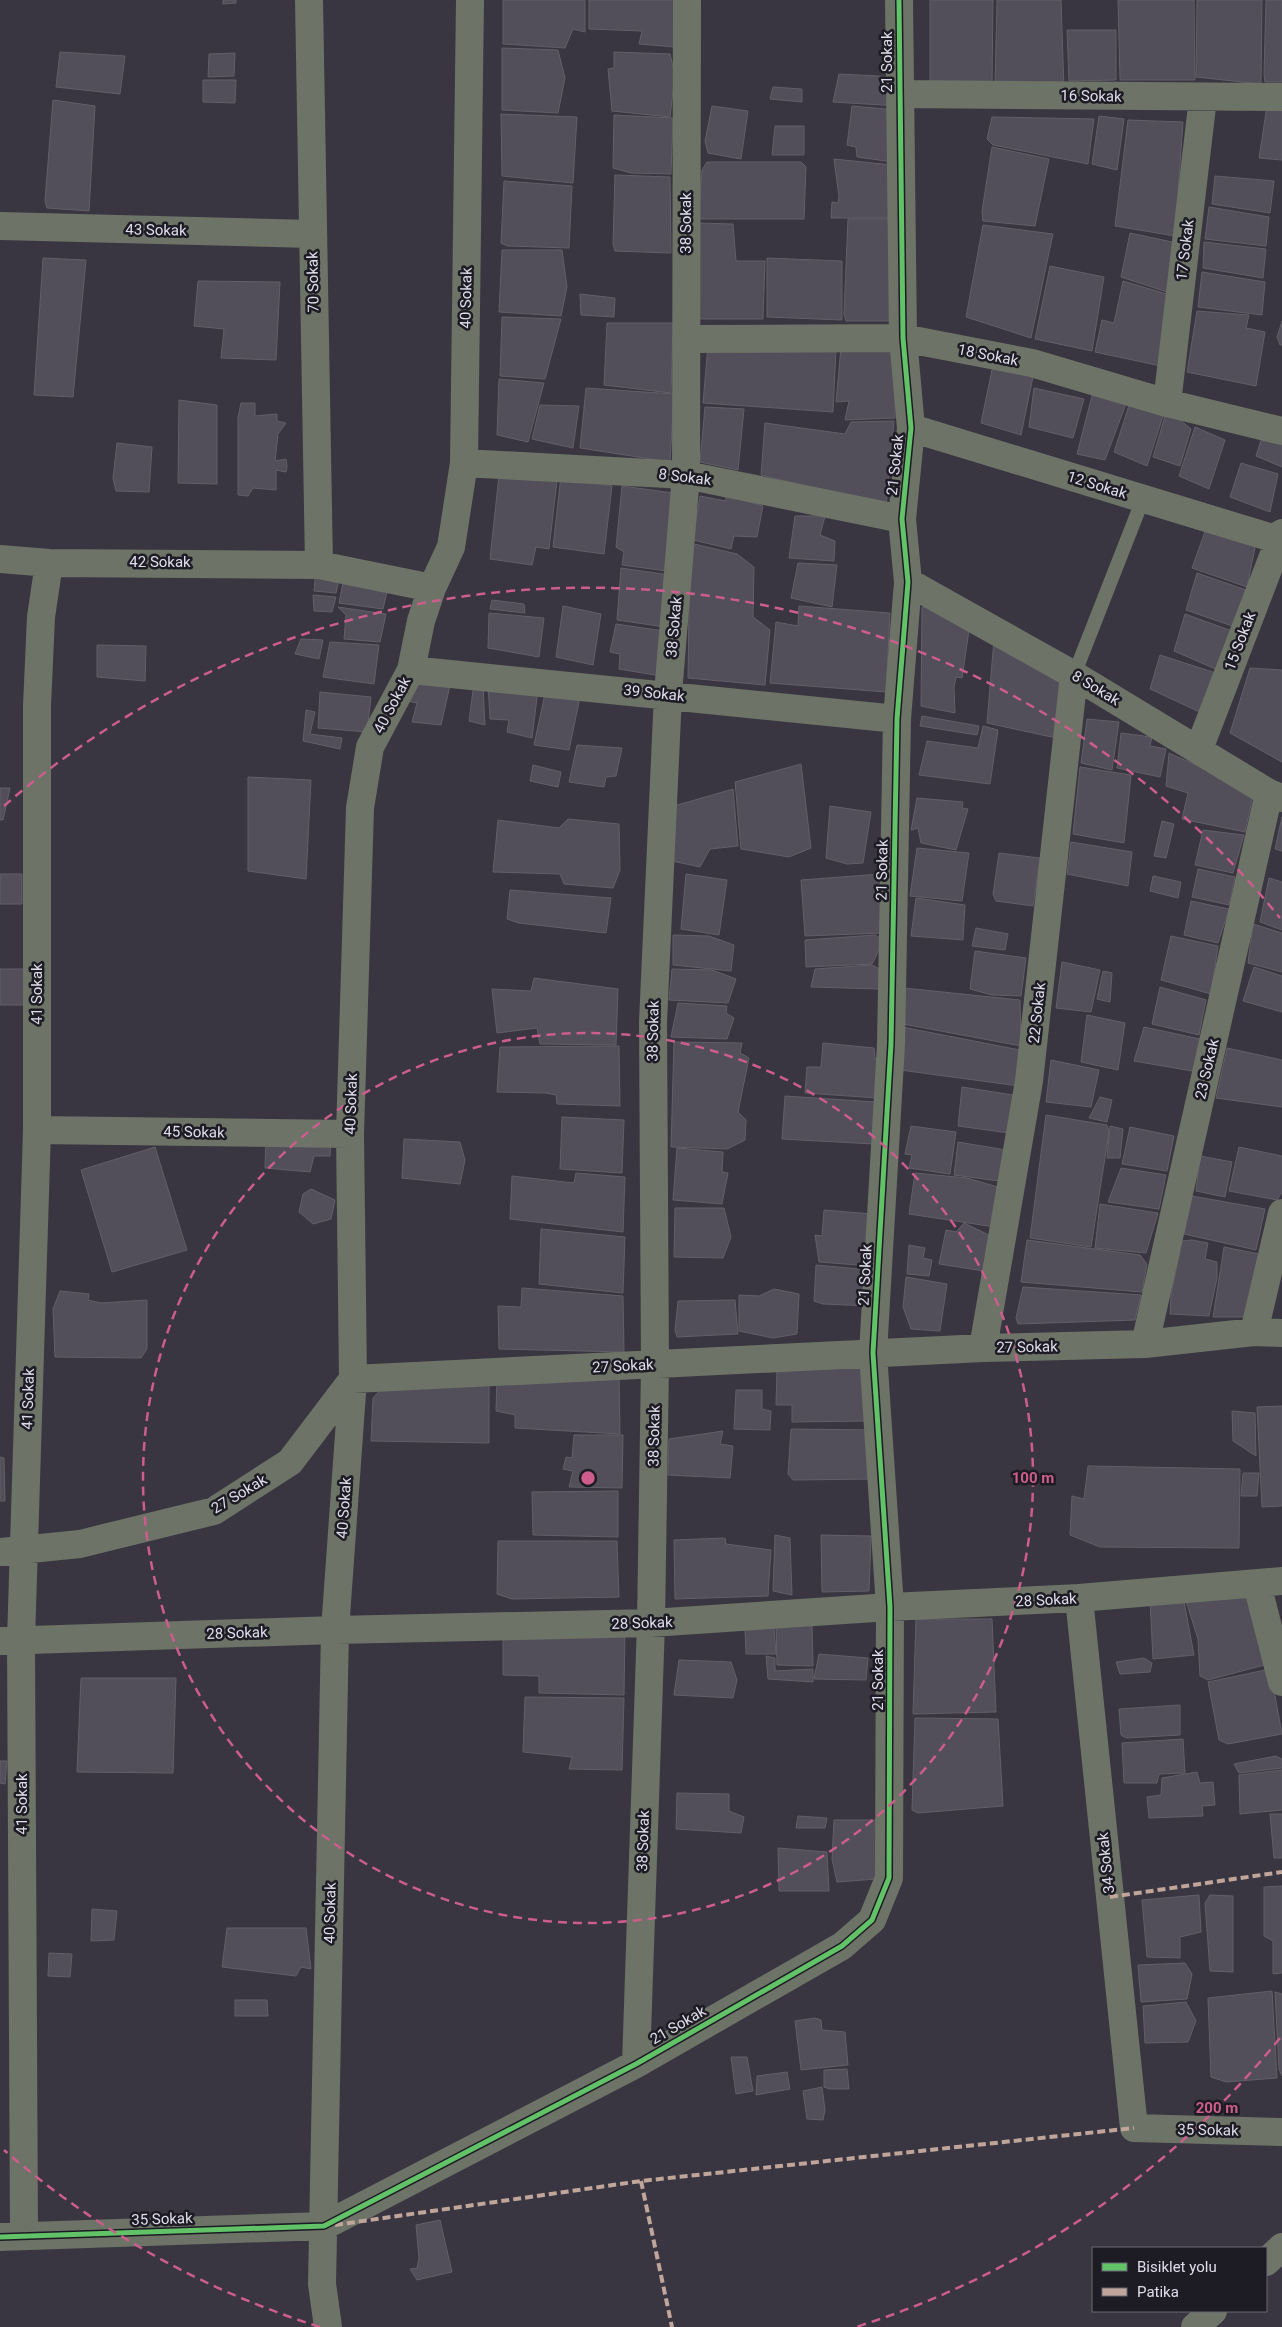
<svg xmlns="http://www.w3.org/2000/svg" width="1282" height="2327" font-family="Roboto,sans-serif">
<style>
.building{fill:#524f5a;stroke:#625f68}
.lines{fill:none;stroke-linecap:round;stroke-linejoin:round}
.lane{stroke:#6d7366;stroke-width:14}
.street{stroke:#6d7366;stroke-width:28}
.secondary{stroke:#6f7669;stroke-width:28}
.quiet{stroke:#c0a59a;stroke-width:4;stroke-dasharray:8 4;stroke-linecap:butt}
.cycleway-casing{stroke:#1d1b24;stroke-width:8}
.cycleway{stroke:#61c268;stroke-width:5}
.ring{fill:none;stroke:#cc5d8d;stroke-width:2.5;stroke-dasharray:9 6}
.labels{text-anchor:middle;stroke-width:5;stroke-linejoin:round;paint-order:stroke}
.street-label{font-size:15px;fill:#e0ddeb;stroke:#1d1b24}
.centre{fill:#cc5d8d;stroke:#1d1b24;stroke-width:2.5}
.ring-label{font-size:15px;text-anchor:middle;font-weight:bold;fill:#cc5d8d;stroke:#1d1b24;stroke-width:5;stroke-linejoin:round;paint-order:stroke}
</style>
<rect width="100%" height="100%" fill="#393641"/>
<path class="building" d="M223 0H236V3L223 4Z
M503 0H585V32L573 29 565 48 503 44Z
M589 0H679L675 47 639 44 642 31 589 29Z
M930 0H993L992 87 930 84Z
M997 0H1061L1064 89 995 87Z
M1118 0H1194L1195 80H1120Z
M1197 0H1262L1261 84 1196 77Z
M1266 0H1282V82H1265L1264 75Z
M1067 30H1116V80L1069 81Z
M502 48 558 50 565 78 558 113 502 110Z
M60 52 125 56 120 94 56 87Z
M614 52 670 54 675 75 670 117 612 111 608 69 614 68Z
M235 53 234 76 208 77 209 54Z
M839 74 898 77V106L833 102Z
M203 80H236L235 103 203 102Z
M773 87 802 89V102L770 99Z
M53 100 95 106 89 211 47 208 45 201Z
M712 106 748 111 741 159 708 153 705 141Z
M852 106 897 110 893 162 857 157 856 147 847 145Z
M1267 106 1282 108V160L1259 158Z
M501 114 577 117 573 183 502 176Z
M614 115 673 118 671 174 631 173 613 168Z
M1099 116 1124 119 1117 170 1092 164Z
M992 117 1094 119 1088 164 993 145 987 139Z
M1128 120 1183 122 1175 236 1115 226Z
M775 126H804V155H772Z
M992 147 1049 159 1035 226 983 221 982 211Z
M834 159 892 165 891 218H831L832 202 838 203 839 197Z
M707 162H801L806 167 804 219H698L702 170Z
M615 175 670 177 671 253 615 251 613 244Z
M1215 176 1274 181 1270 213 1212 204Z
M504 181 572 186 569 248 507 246 501 243Z
M1209 207 1269 217 1266 246 1205 239Z
M848 219H897L895 321H846L844 314Z
M697 223 733 224 736 261H765L763 319H697Z
M983 225 1053 234 1031 338 966 317Z
M1130 233 1177 243 1167 292 1121 277Z
M1204 242 1266 249 1263 278 1203 268Z
M502 250H562L567 287 561 316 499 312Z
M43 258 86 260 73 397 34 395Z
M767 258 842 261V320L767 317Z
M1050 266 1104 277 1092 351 1035 339Z
M1202 272 1265 282 1262 315 1198 307Z
M198 281 280 282 276 360 221 358 224 329 194 326Z
M1123 281 1170 295 1161 366 1095 352 1102 320 1114 323Z
M580 294 615 298 614 317 581 315Z
M1197 311 1249 315 1246 328 1265 332 1256 386 1187 372Z
M502 317 561 319 545 379 500 376Z
M1282 321V345H1280L1277 337Z
M607 323H673L671 393 604 385Z
M708 345 836 349 833 412 703 403Z
M841 347 896 349 895 418 845 420 849 401 836 402Z
M994 360 1034 372 1021 435 981 423Z
M499 379 544 383 528 442 497 435Z
M586 388 674 394 670 462 580 448Z
M1034 388 1084 399 1073 438 1029 427Z
M1094 388 1129 396 1105 460 1077 454Z
M1132 396 1165 410 1147 466 1114 452Z
M179 400 217 405V484L178 483Z
M241 403H255V416L277 414V421L286 423 278 434 275 461 286 459 287 466 286 472 276 470V490L253 488 248 496 238 495V418Z
M540 405 579 406 573 448 532 439Z
M705 407 744 409 738 470 700 462Z
M1174 415 1191 429 1180 466 1153 457 1165 416Z
M894 421 886 506 761 475 765 423 845 434 851 422Z
M1195 427 1225 440 1209 489 1179 476Z
M1264 431 1282 437V467L1256 456Z
M117 443 152 447 149 492 116 491 113 478Z
M1241 463 1278 474 1270 512 1230 497Z
M500 466 558 472 549 549 536 547 532 565 490 559Z
M561 475 612 486 604 554 553 547Z
M622 486 673 493 667 571 622 565 624 552 616 547Z
M727 495 763 506 757 537 734 536 731 549 693 540 700 496 725 501Z
M795 516H825L820 535 835 541 834 561 789 558Z
M1207 526 1256 543 1247 587 1192 568Z
M690 543 737 554 754 567 753 617 770 630 765 685 688 678Z
M798 563 837 565 832 607 791 598Z
M621 568 669 575 665 627 617 620Z
M316 569 341 571 336 593 314 591Z
M345 572 388 588 383 609 339 603Z
M1197 573 1246 590 1235 627 1186 610Z
M313 595 336 597 332 612 314 611Z
M492 600 524 604 525 613 490 609Z
M563 606 601 614 593 665 556 657Z
M799 606 890 613 886 692 770 683 776 622 798 626Z
M338 607 386 614 380 642 344 639 346 615Z
M922 607 944 611 969 630 962 678 956 677 954 687 955 713 921 706Z
M489 613 544 618 539 657 488 648Z
M1185 614 1232 631 1220 671 1174 651Z
M616 624 664 631 661 676 619 669 620 654 610 652Z
M301 639 323 640 319 659 295 654Z
M994 639 1066 678 1056 738 987 723Z
M330 642 379 645 374 684 323 677Z
M97 645 146 646 145 681 97 677Z
M1160 655 1219 674 1204 714 1150 689Z
M1250 668 1282 670V762L1230 733Z
M420 674 451 681 441 725 412 722 417 703 407 701Z
M474 683 483 685 485 725 469 721Z
M488 683 538 690 532 738 507 732 509 720 490 719Z
M546 689 577 695 579 702 569 750 534 745Z
M320 692 371 697 367 732 318 728Z
M306 710 315 712 310 734 342 738 340 749 303 741Z
M922 716 979 726 977 735 920 726Z
M1087 719 1119 722 1112 770 1081 763Z
M983 726 998 730 990 784 919 775 927 741 978 748Z
M1121 733 1152 737 1150 746 1166 749 1160 777 1117 768Z
M577 745 622 748 616 776 606 777 604 787 569 782Z
M1169 753 1254 791 1245 832 1182 819 1188 793 1166 786Z
M801 764 811 848 789 857 741 849 735 782Z
M533 765 561 772 558 787 530 781Z
M1080 767 1131 775 1124 843 1073 834Z
M248 777 311 780 306 879 248 871Z
M0 788H10L3 820H0Z
M733 789 738 846 710 849 700 867 672 861 674 806Z
M917 798 963 802 962 808 968 809 956 850 921 843 918 828 911 830Z
M830 806 871 812 863 863 847 864 826 858Z
M1282 817V851L1275 849Z
M568 819 619 824 620 870 613 888 564 884 560 874 493 872 498 820 559 828Z
M1162 821 1174 824 1166 858 1154 856Z
M1203 830 1244 835 1233 873 1195 865Z
M1071 842 1132 852 1128 886 1067 874Z
M917 848 969 853 962 901 910 896Z
M999 853 1040 858 1033 906 996 901 993 894Z
M1198 869 1235 877 1229 905 1192 897Z
M0 874H22V904H0Z
M686 874 727 880 719 935 681 929Z
M881 874 882 933 805 936 801 880Z
M1153 876 1181 882 1178 898 1150 891Z
M1269 878 1282 882V930L1260 922Z
M510 890 611 898 606 933 519 923 507 919Z
M916 898 965 905 963 940 911 936Z
M1191 901 1229 909 1218 943 1184 935Z
M1253 924 1282 933V972L1248 963Z
M976 928 1008 934 1005 950 972 946Z
M673 935 709 936 734 945 731 971 673 965Z
M875 935 884 940 872 964 806 967 805 940Z
M1171 936 1218 946 1211 994 1161 980Z
M975 951 1026 958 1021 996 992 995 970 989Z
M1062 962 1100 970 1091 1012 1056 1008Z
M872 965 881 970 880 989 811 987 815 969Z
M1254 967 1282 976V1012L1243 1001Z
M0 969H28L27 1005H0Z
M672 969 712 970 736 979 728 1003 669 1000Z
M1103 971 1112 973 1110 1002 1097 999Z
M534 978 618 989 616 1045 540 1044 537 1028 497 1033 492 989 531 991Z
M1160 987 1206 1000 1199 1035 1152 1024Z
M904 988 1020 1000 1021 1046 903 1024Z
M678 1003 727 1006 726 1013 734 1018 727 1039 671 1037Z
M1087 1015 1125 1023 1118 1070 1081 1062Z
M902 1027 1020 1050 1019 1086 900 1070Z
M1144 1027 1205 1040 1198 1072 1134 1061Z
M674 1042 742 1043 740 1053 749 1058 738 1112 746 1120 745 1140 727 1149 671 1147Z
M823 1043 874 1048 875 1059 882 1060 877 1098 805 1093 807 1067H821Z
M619 1046 620 1106 557 1104 556 1095 546 1093 497 1092 500 1047Z
M1227 1048 1282 1060V1107L1216 1098Z
M1051 1060 1099 1070 1091 1107 1046 1102Z
M962 1087 1013 1095 1009 1133 958 1126Z
M785 1096 876 1102 874 1144 782 1139Z
M1100 1097 1112 1100 1107 1122 1089 1118Z
M1046 1115 1107 1125 1109 1132 1091 1247 1030 1238Z
M562 1117 624 1120 622 1173 560 1169Z
M911 1126 956 1132 950 1174 909 1168 912 1155 905 1154Z
M1110 1126 1123 1129 1120 1158H1107Z
M1130 1127 1174 1136 1167 1171 1122 1164Z
M266 1136 331 1137 330 1156H314L310 1172 265 1168Z
M404 1139 460 1142 465 1160 460 1184 402 1178Z
M958 1142 1006 1150 999 1181 954 1175Z
M155 1147 187 1250 112 1272 81 1170Z
M1239 1147 1282 1156V1192L1277 1200 1229 1191Z
M677 1148 723 1152 722 1172 728 1173 722 1204 673 1200Z
M1200 1156 1232 1162 1225 1197 1196 1191Z
M1121 1168 1166 1175 1159 1209 1108 1202Z
M576 1173 625 1177 623 1232 510 1219 512 1176 574 1183Z
M915 1173 967 1178 1001 1188 995 1227 909 1214Z
M311 1189 335 1200 331 1219 313 1224 299 1212 303 1194Z
M1192 1196 1265 1209 1256 1250 1184 1234Z
M1100 1204 1158 1213 1146 1253 1095 1248Z
M675 1208H724L731 1237 723 1258 674 1257Z
M824 1210 872 1214 871 1266 819 1262 815 1235 822 1236Z
M964 1223 993 1237 990 1272 939 1264 946 1230 956 1232Z
M541 1229 625 1237 623 1293 539 1284Z
M1027 1240 1140 1255 1147 1264 1142 1292 1021 1282Z
M1192 1240 1208 1243 1205 1259 1217 1262V1278L1209 1316 1170 1314 1171 1295 1182 1241Z
M909 1245 925 1248 923 1258 932 1260 929 1276 907 1274Z
M1224 1247 1259 1254 1245 1317H1213Z
M816 1265 870 1270V1306L823 1304 814 1301Z
M906 1277 947 1284 940 1331 911 1329 903 1307Z
M1023 1287 1141 1295 1135 1320 1018 1324 1016 1318Z
M522 1288 623 1296 624 1352 499 1349 498 1306 521 1307Z
M774 1289 799 1294 797 1334 773 1338 739 1331V1295L759 1296Z
M60 1291 89 1294 88 1300 101 1303 147 1300V1349L141 1358 55 1357 53 1309Z
M735 1300 738 1334 677 1337 675 1330 678 1301Z
M863 1368 865 1421 792 1422V1405H776L777 1369Z
M497 1375H619L620 1434 515 1428V1415L496 1411Z
M390 1379 489 1380V1443L371 1441 373 1398Z
M736 1390H762V1409L771 1411 770 1430 734 1429Z
M1282 1406V1506L1262 1507 1257 1407Z
M1232 1411 1255 1413 1256 1456 1233 1441Z
M791 1429 873 1430V1479L793 1480 788 1474Z
M723 1431 720 1444 733 1446 730 1478 668 1475 669 1439Z
M574 1435H623L622 1488 569 1487 573 1471 563 1469 566 1457 572 1458Z
M0 1457 4 1458 5 1501H0Z
M1088 1466 1240 1469 1239 1548 1100 1547 1070 1535 1072 1496 1084 1499Z
M1243 1473H1259L1257 1496H1241Z
M618 1491V1537L533 1535 532 1492Z
M775 1535 790 1538 792 1595 773 1591Z
M821 1535 871 1536 869 1591 822 1592Z
M725 1538 726 1544 771 1550 768 1596 675 1599 674 1540Z
M498 1541H617L619 1597 512 1599 497 1594Z
M1250 1595 1268 1664 1208 1680 1200 1676 1198 1639 1186 1601Z
M1183 1596 1194 1655 1153 1659 1150 1600Z
M916 1619H992L996 1712 913 1714Z
M776 1622 812 1626 813 1666 777 1665Z
M745 1628H774L776 1654H746Z
M503 1629 625 1632 624 1695 539 1693V1676L503 1675Z
M819 1654 868 1658 866 1680 814 1679Z
M766 1656 775 1658V1671L813 1669V1682L768 1679Z
M1144 1658 1152 1663 1150 1672 1120 1674 1116 1662Z
M679 1660 731 1662 737 1680 733 1698 674 1695Z
M1270 1669 1282 1734 1228 1744 1219 1740 1208 1682Z
M81 1678H176L173 1773 77 1772Z
M525 1697 624 1698 622 1770 569 1769 572 1757 523 1752Z
M1180 1705V1735L1126 1738 1121 1735 1119 1709Z
M915 1718 998 1719 1003 1806 918 1813 912 1810Z
M1183 1739 1185 1773 1159 1774 1157 1783H1124L1122 1743Z
M1276 1756 1282 1759V1768L1239 1773 1234 1764Z
M0 1761H7L5 1784 0 1783Z
M1282 1770V1810L1240 1814 1239 1775Z
M1197 1772 1200 1783 1213 1782 1215 1805 1202 1806 1203 1816 1149 1818 1147 1797 1161 1795 1162 1778Z
M677 1793 729 1794V1811L744 1817 741 1833 676 1829Z
M1270 1814H1282V1858H1274Z
M798 1816 827 1818 825 1828H796Z
M834 1820H880L877 1879 837 1882 832 1859Z
M778 1848 827 1852 829 1891H779Z
M1282 1886V1973L1273 1974V1941L1264 1936V1887Z
M1199 1895 1201 1932 1180 1937V1958L1147 1957 1142 1900Z
M1210 1895 1233 1896V1972L1210 1971 1205 1903Z
M92 1909 117 1911 114 1940 91 1941Z
M227 1928H306L311 1969 301 1967 296 1976 222 1967Z
M49 1953 72 1954 70 1977 48 1976Z
M1185 1963 1192 1974 1187 1999 1141 2002 1138 1965Z
M1272 1991 1277 2078 1226 2082 1211 2077 1208 1998Z
M1275 1992 1282 1994V2076L1279 2069Z
M235 2000H267L268 2016H235Z
M1186 2002 1196 2021 1188 2042 1145 2043 1143 2006Z
M815 2018 821 2020 822 2030 845 2032 848 2065 801 2070 795 2021Z
M731 2057H747L753 2091 736 2094Z
M847 2069 849 2089H830L824 2087V2070Z
M787 2072 790 2089 756 2095 757 2076Z
M822 2087 825 2110 823 2120 807 2119 803 2091Z
M440 2220 452 2272 417 2280 410 2269 417 2268 419 2258 416 2225Z"/>
<g class="lines">
<path class="lane" d="M1074 675 1143 499"/>
<path class="street" d="M309 0 319 565
M900 94 1282 97
M0 226 312 234
M686 339 903 338 1032 363 1167 403 1282 431
M1167 403 1203 98
M911 428 1282 541
M464 463 686 475 902 519
M0 559 49 563 319 565 432 588
M908 582 1074 675 1269 793 1282 798
M411 670 897 719
M1199 749 1282 533
M37 1130 350 1134
M1254 1332 1282 1213
M1145 1344 1269 793
M983 1348 1029 1081 1074 675
M0 1552 80 1544 214 1511 290 1462 353 1379 983 1348 1145 1344 1254 1332 1282 1333
M1257 1584 1282 1682
M1079 1598 1134 2128 1282 2132
M0 1641 335 1630 651 1623 890 1607 1079 1598 1282 1581
M636 2064 651 1623 655 1365 653 1022 668 694 686 475 687 0
M24 2236 21 1640 37 1130V706L41 617 49 563
M0 2237 324 2226 636 2064 842 1946 872 1920 889 1878 890 1607 873 1353 891 1044 897 719 908 582 902 519 911 428 903 338 899 0
M328 2327 322 2284 335 1630 353 1379 350 1134 360 808 370 747 411 670 421 621 432 588 451 547 464 463 470 0"/>
<path class="secondary" d="M1266 2262 1282 2247
M1195 2327 1213 2311"/>
<path class="quiet" d="M1110 1897 1282 1872
M641 2181 672 2327
M335 2225 641 2181 1134 2128"/>
<defs>
<path id="cycleway" d="M0 2237 324 2226 636 2064 842 1946 872 1920 889 1878 890 1607 873 1353 891 1044 897 719 908 582 902 519 911 428 903 338 899 0"/>
</defs>
<use href="#cycleway" class="cycleway-casing"/>
<use href="#cycleway" class="cycleway"/>
</g>
<g class="ring">
<circle cx="588" cy="1478" r="445"/>
<path d="M1280 2038A890 890 0 0 1 856 2327M320 2327A890 890 0 0 1 4 2150M4 806A890 890 0 0 1 1280 918"/>
</g>
<g class="labels">
<g class="street-label">
<text transform="translate(887 62) rotate(-90)" y="5">21 Sokak</text>
<text transform="translate(1091 96) rotate(1)" y="5">16 Sokak</text>
<text transform="translate(686 223) rotate(-90)" y="5">38 Sokak</text>
<text transform="translate(156 230) rotate(1)" y="5">43 Sokak</text>
<text transform="translate(1185 250) rotate(-83)" y="5">17 Sokak</text>
<text transform="translate(313 282) rotate(-91)" y="5">70 Sokak</text>
<text transform="translate(466 298) rotate(-89)" y="5">40 Sokak</text>
<text transform="translate(988 355) rotate(11)" y="5">18 Sokak</text>
<text transform="translate(895 465) rotate(-84)" y="5">21 Sokak</text>
<text transform="translate(685 477) rotate(7)" y="5">8 Sokak</text>
<text transform="translate(1097 485) rotate(17)" y="5">12 Sokak</text>
<text x="160" y="567">42 Sokak</text>
<text transform="translate(674 627) rotate(-85)" y="5">38 Sokak</text>
<text transform="translate(1240 641) rotate(-69)" y="5">15 Sokak</text>
<text transform="translate(1096 688) rotate(31)" y="5">8 Sokak</text>
<text transform="translate(654 693) rotate(6)" y="5">39 Sokak</text>
<text transform="translate(392 705) rotate(-62)" y="5">40 Sokak</text>
<text transform="translate(882 870) rotate(-89)" y="5">21 Sokak</text>
<text transform="translate(37 994) rotate(-90)" y="5">41 Sokak</text>
<text transform="translate(1037 1013) rotate(-84)" y="5">22 Sokak</text>
<text transform="translate(653 1031) rotate(-89)" y="5">38 Sokak</text>
<text transform="translate(1207 1069) rotate(-77)" y="5">23 Sokak</text>
<text transform="translate(351 1104) rotate(-88)" y="5">40 Sokak</text>
<text transform="translate(194 1132) rotate(1)" y="5">45 Sokak</text>
<text transform="translate(865 1275) rotate(-87)" y="5">21 Sokak</text>
<text transform="translate(1027 1347) rotate(-1)" y="5">27 Sokak</text>
<text transform="translate(623 1366) rotate(-3)" y="5">27 Sokak</text>
<text transform="translate(28 1399) rotate(-88)" y="5">41 Sokak</text>
<text transform="translate(654 1436) rotate(-89)" y="5">38 Sokak</text>
<text transform="translate(239 1494) rotate(-31)" y="5">27 Sokak</text>
<text transform="translate(344 1508) rotate(-86)" y="5">40 Sokak</text>
<text transform="translate(1046 1600) rotate(-3)" y="5">28 Sokak</text>
<text transform="translate(642 1623) rotate(-2)" y="5">28 Sokak</text>
<text transform="translate(237 1633) rotate(-2)" y="5">28 Sokak</text>
<text transform="translate(878 1680) rotate(-90)" y="5">21 Sokak</text>
<text transform="translate(22 1804) rotate(-90)" y="5">41 Sokak</text>
<text transform="translate(643 1841) rotate(-88)" y="5">38 Sokak</text>
<text transform="translate(1106 1863) rotate(-96)" y="5">34 Sokak</text>
<text transform="translate(330 1913) rotate(-89)" y="5">40 Sokak</text>
<text transform="translate(678 2025) rotate(-30)" y="5">21 Sokak</text>
<text transform="translate(1208 2130) rotate(1)" y="5">35 Sokak</text>
<text transform="translate(162 2219) rotate(-2)" y="5">35 Sokak</text>
</g>
</g>
<circle cx="588" cy="1478" r="8" class="centre"/>
<g class="ring-label">
<text x="1033" y="1483">100 m</text>
<text x="1217" y="2113">200 m</text>
</g>
<rect x="1092" y="2247" width="175" height="65" fill="#1d1b24" stroke="#6b6974"/>
<rect x="1102" y="2263" width="25" height="8" fill="#61c268" stroke="#6b6974"/>
<text x="1137" y="2272" font-size="15" fill="#e0ddeb">Bisiklet yolu</text>
<rect x="1102" y="2288" width="25" height="8" fill="#c0a59a" stroke="#6b6974"/>
<text x="1137" y="2297" font-size="15" fill="#e0ddeb">Patika</text>
</svg>
